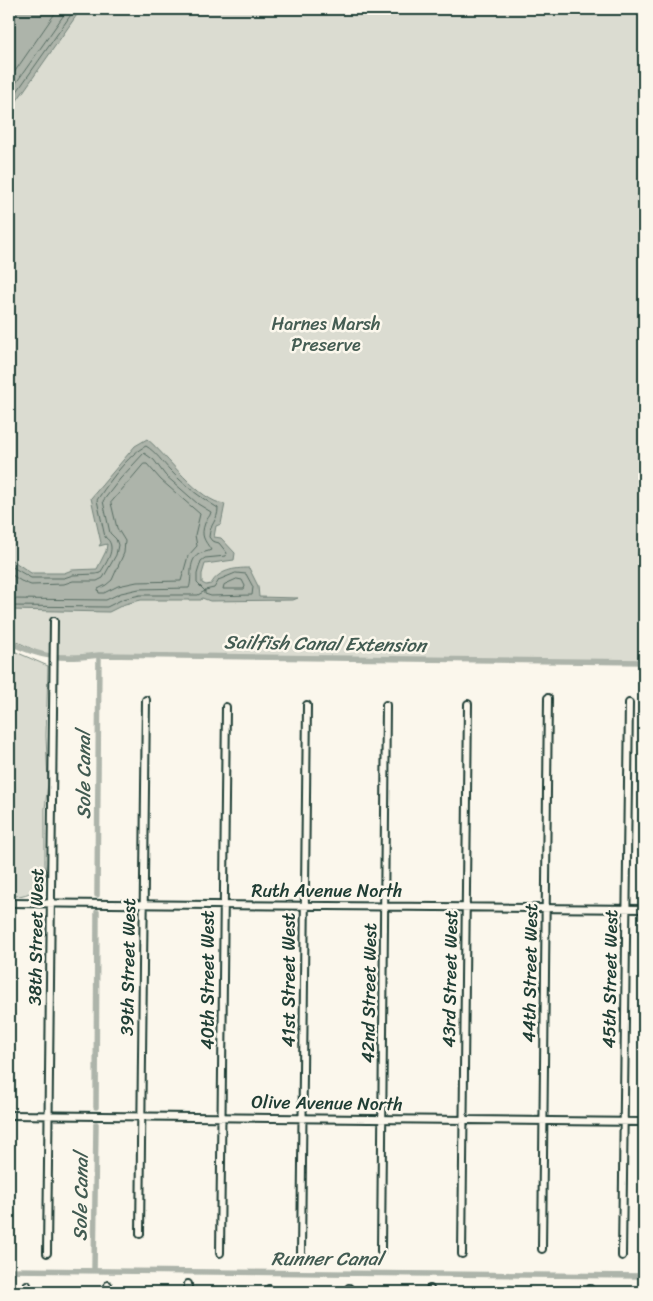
<svg xmlns="http://www.w3.org/2000/svg" width="653" height="1301" font-family="Sriracha,sans-serif">
<style>
.green{fill:#dbdcd1;stroke:#7d8c82}
.water{fill:#adb4aa;stroke:#74847b}
.lines{fill:none;stroke-linecap:round;stroke-linejoin:round}
.shore{stroke:#586d63;stroke-width:1}
.canal{stroke:#adb4aa;stroke-width:5.5}
.street-casing{stroke:#1f3d34;stroke-width:10}
.street{stroke:#fbf7ec;stroke-width:6}
.labels{text-anchor:middle;stroke-width:5;stroke-linejoin:round;paint-order:stroke}
.park-label{font-size:18px;fill:#455d53;stroke:#fbf7ec}
.street-label{font-size:18px;fill:#1f3d34;stroke:#fbf7ec}
.water-label{font-size:19px;font-style:italic;fill:#425b52;stroke:#fbf7ec}
</style>
<rect width="100%" height="100%" fill="#fbf7ec"/>
<filter id="ink" filterUnits="userSpaceOnUse"><feTurbulence type="fractalNoise" baseFrequency=".02" numOctaves="2"/><feDisplacementMap in="SourceGraphic" scale="10" xChannelSelector="R" yChannelSelector="G"/><feConvolveMatrix kernelMatrix="1 2 1 2 8 2 1 2 1" color-interpolation-filters="sRGB"/></filter>
<g filter="url(#ink)">
<path class="green" d="M9 9H644V661L45 655 9 638Z
M9 649 48 666 46 736 48 783 45 809V863L46 879C33 892 28 897 9 896Z"/>
<path class="water" d="M9 9H81L9 112Z
M147 439C167 455 199 502 225 504L221 524 216 526 214 537 221 538 235 553 234 560 205 564 202 574V583L206 585 211 584C219 570 234 568 249 568L258 586 259 597 298 598 293 600 210 601 202 598 201 600H141L125 604 109 612 9 610V558L31 573H64L72 570 97 569 106 551 107 544 99 546 101 543 91 498 135 446Z"/>
<g class="lines">
<path class="shore" d="M9 80 58 9
M9 93 68 9
M9 103 75 9
M144 464H147L161 480 200 514 195 535 197 546 188 556 181 581 137 582 118 586 104 593H99L98 589 106 585 112 580 124 553 125 541 117 528 111 503Z
M9 565 31 578H64L73 575 96 574 100 573C107 562 118 546 105 537L97 500C108 484 128 454 146 446 156 452 162 462 171 471 185 486 200 497 218 508 218 521 210 523 209 537L212 541 219 543 227 553 226 556 205 558 201 561 197 574V583L205 591 198 595H140L123 599 107 607 9 606
M9 573 21 581 31 585 64 584 73 581H97L103 578 116 555 118 545 116 539 110 533 103 501 120 479 144 453 154 460 165 475 181 489 198 504 211 512C210 517 207 518 205 523 200 537 205 540 211 550 207 552 203 552 199 554 187 561 193 579 189 588L139 589 121 593 106 600 9 599
M236 573 246 574 253 587 252 595 211 596 205 594V590L214 588 219 580Z
M237 579 242 580 245 586 244 589H223L224 585Z"/>
<path class="canal" d="M9 642C42 658 62 660 99 655L644 662
M97 895 99 655
M96 1107 97 912
M9 1270 644 1276
M94 1271 96 1124"/>
<defs>
<path id="street" d="M9 903 644 909
M9 1115 644 1122
M140 1234 146 700
M542 1249 548 698
M381 1251 386 705
M47 1253 54 621
M220 1253 226 707
M462 1254 468 704
M301 1255 307 705
M622 1256 629 703
M27 1292V1285
M108 1292V1285
M188 1292V1284
M269 1292V1289
M349 1292V1288
M430 1292V1289
M510 1292V1290
M590 1292V1289"/>
</defs>
<use href="#street" class="street-casing"/>
<use href="#street" class="street"/>
</g>
</g>
<g class="labels">
<g class="park-label">
<text x="326" y="330">Harnes Marsh<tspan x="326" dy="21">Preserve</tspan></text>
</g>
<g class="street-label">
<text x="327" y="897">Ruth Avenue North</text>
<text transform="translate(36 937) rotate(-89)" y="6">38th Street West</text>
<text transform="translate(128 967) rotate(-89)" y="6">39th Street West</text>
<text transform="translate(530 973) rotate(-89)" y="6">44th Street West</text>
<text transform="translate(450 979) rotate(-89)" y="6">43rd Street West</text>
<text transform="translate(610 979) rotate(-89)" y="6">45th Street West</text>
<text transform="translate(208 980) rotate(-90)" y="6">40th Street West</text>
<text transform="translate(289 980) rotate(-90)" y="6">41st Street West</text>
<text transform="translate(369 993) rotate(-89)" y="6">42nd Street West</text>
<text transform="translate(327 1103) rotate(1)" y="6">Olive Avenue North</text>
</g>
<g class="water-label">
<text transform="translate(325 643) rotate(1)" y="7">Sailfish Canal Extension</text>
<text transform="translate(83 775) rotate(-90)" y="7">Sole Canal</text>
<text transform="translate(80 1197) rotate(-89)" y="7">Sole Canal</text>
<text x="327" y="1265">Runner Canal</text>
</g>
</g>
<rect width="653" height="1301" fill="none" stroke="#fbf7ec" stroke-width="30"/>
<rect x="15" y="15" width="623" height="1271" fill="none" stroke="#1f3d34" stroke-width="2" filter="url(#ink)"/>
</svg>
